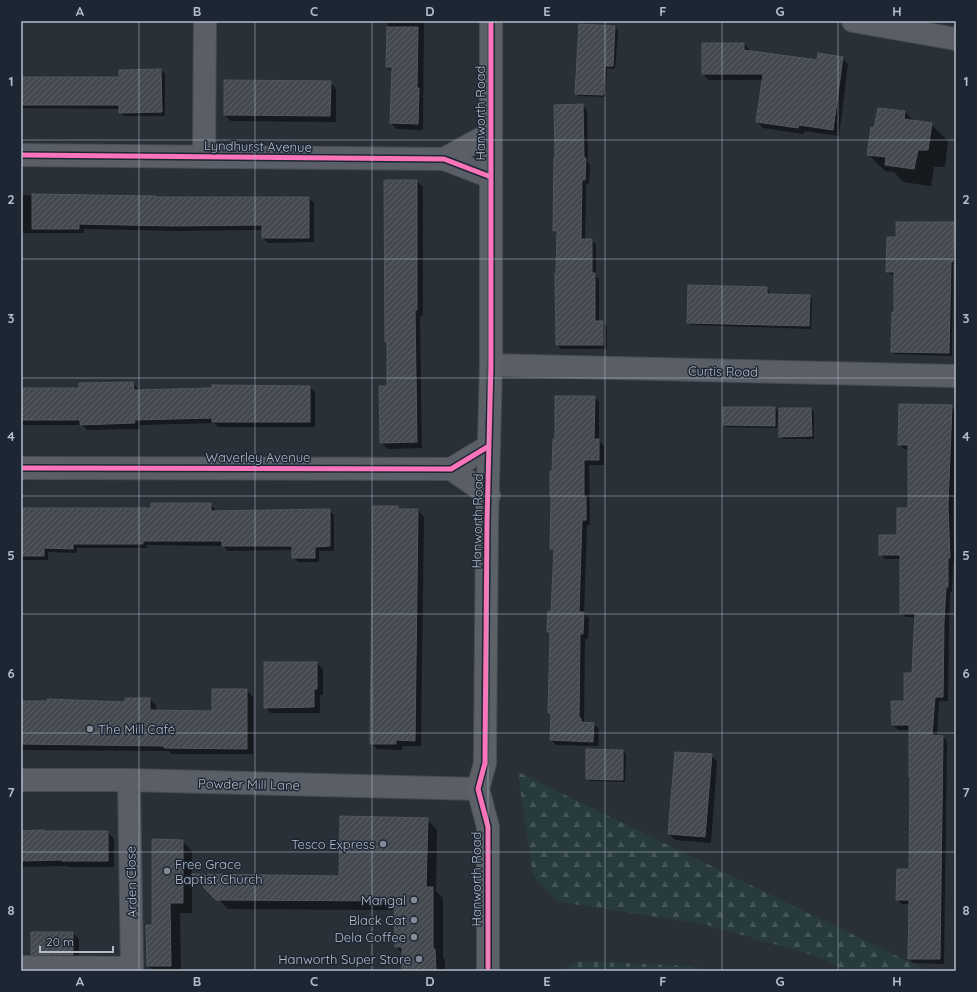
<svg xmlns="http://www.w3.org/2000/svg" width="977" height="992" font-family="Quicksand,sans-serif">
<style>
.forest{fill:url(#forest-firs)}
.cemetery{fill:url(#cemetery-stones)}
.shadow{fill:#0007}
.building{fill:url(#building-hatch);stroke:#52575f}
.lines{fill:none;stroke-linecap:round;stroke-linejoin:round}
.minor-casing{stroke:#484c53;stroke-width:24}
.major-casing{stroke:#484c55;stroke-width:24}
.minor{stroke:#5a5e66;stroke-width:22}
.major{stroke:#5c6168;stroke-width:22}
.cycleway-casing{stroke:#1d2633;stroke-width:8}
.cycleway{stroke:#fb73b8;stroke-width:5}
.grid{fill:none;stroke:#b4bcc9;stroke-width:1;stroke-opacity:0.55}
.poi-dot{fill:#848b96;stroke:#1d2633;stroke-width:1.5}
.labels{text-anchor:middle;stroke-width:3;stroke-linejoin:round;paint-order:stroke}
.street-label{font-size:13px;fill:#b4bcc9;stroke:#1d2633}
.poi-label{font-size:13px;fill:#b4bcc9;stroke:#1d2633;text-anchor:end}
.neatline{fill:none;stroke:#b4bcc9;stroke-width:1.5}
.grid-label{font-size:13px;text-anchor:middle;font-weight:bold;fill:#b4bcc9}
</style>
<defs>
<pattern id="forest-firs" width="22" height="20" patternUnits="userSpaceOnUse"><rect width="22" height="20" fill="#273a3e"/><path d="M5 1l3.5 6h-7zM16 11l3.5 6h-7z" fill="#445559"/></pattern>
<pattern id="cemetery-stones" width="16" height="16" patternUnits="userSpaceOnUse"><rect width="16" height="16" fill="#273a3e"/><path d="M2 7V4a2 2 0 0 1 4 0v3zM10 15v-3a2 2 0 0 1 4 0v3z" fill="#445559"/></pattern>
<pattern id="building-hatch" width="6" height="6" patternUnits="userSpaceOnUse"><rect width="6" height="6" fill="#444950"/><path d="M-1 1l2-2M0 6l6-6M5 7l2-2" fill="none" stroke="#5d6168"/></pattern>
</defs>
<rect width="100%" height="100%" fill="#2a3038"/>
<path class="forest" d="M518 772 928 971H846L819 957 704 924 559 902 533 876Z"/>
<path class="cemetery" d="M580 961 689 966 711 971H559Z"/>
<path class="shadow" d="M388 21H424L423 130 397 129 391 123 393 73 387 67Z
M615 27 618 30 615 69 607 68 606 97 579 96 576 93Z
M744 44 750 50V52L818 62 842 58 848 64 839 136 804 131V134L763 128 757 122 763 80H709L703 74Z
M161 70 165 74V116H124L120 112V109L21 108V78H120Z
M330 82 336 89V122L231 121 225 115Z
M582 105 587 110 588 162 590 164 589 184H586L585 240H592L596 245V276L599 279V322H603L607 327V349H561L557 345 558 235 554 231Z
M905 112 914 121 931 124 948 141 945 167H934L931 186 903 182 894 172 885 171 868 154 875 129Z
M417 181 423 187V316H420L422 448 387 449 381 442 388 387V344L386 342Z
M21 195 155 197 156 198H309L314 203V242L268 243 263 238V230L179 231 84 229V233H21Z
M953 223 956 226 955 264H953L952 356 895 354 892 352 895 313V275L890 274 887 272 897 238Z
M767 288 769 291V295L809 296 812 299 811 329 691 325 688 322Z
M133 383 138 389V391L310 387 315 392V427H218L214 423 140 425V429L87 430 82 425H21V389H80Z
M594 397 599 402V441L604 446V465H589L590 525H587L584 614 589 618 588 639H585L584 723 594 724 599 729 598 746 556 745 551 740 552 715 549 712 551 635 548 632 552 612 555 552 551 548 552 496 551 495 556 440Z
M951 406 956 411 953 513 954 562H953L952 592H950L949 627 948 701H939L937 736H943L947 741 944 964 914 963 909 959 910 904H902L897 899 910 870V730H898L893 725 905 702 913 674 916 617H906L901 612V559H885L880 554 898 536 909 509V449H904L899 444Z
M775 408 778 411 777 428 726 427 724 425Z
M811 409 814 412V439H783L780 436Z
M210 504 215 509V511L329 510 334 515V551H319V562H298L293 557V550L228 551 223 546 147 545V548H77V553L48 552V560H21V509H152Z
M374 507H398L401 510H418L424 517 421 746H402V750L377 749 371 743Z
M317 663 323 669V695H320V713H271L265 707Z
M213 690H247L253 697V754H171L169 751 21 750V702L126 703 149 699 156 705V712H213Z
M623 751 626 754 625 782 590 781 587 779Z
M711 755 717 762 711 843 675 840 669 834Z
M427 819 437 830 436 891 443 898V958L445 960V971H403V954L396 947 395 910 228 909 194 875 340 877Z
M21 832H108L114 839V867H69L68 866 21 867Z
M182 841 192 851V913H180L181 971H154L148 966 153 926Z
M32 933H73L79 939V961L38 960 32 954Z"/>
<path class="building" d="M579 24 615 26 613 66H605L603 95 575 94Z
M387 27H418L417 88H419L418 124 390 123 392 67H386Z
M702 43H744V50L817 60 818 53 843 57 833 130 799 125 798 128 756 122 763 74H702Z
M161 69 162 112 119 113V105H21V77H119V70Z
M224 80 331 81 330 116 224 115Z
M583 104 584 158H586L585 180H582L581 239H592V273H595V321H603V345H556L555 273H556L557 231H553L554 157H555L554 105Z
M878 108 905 111 904 119 932 123 928 150H918L914 169 885 165 886 157 867 155 871 127 874 128Z
M384 180H417V310H415L417 442 380 443 379 386H387V342H385Z
M32 194 155 196V197H309V238H262V225L173 226 79 224V229H32Z
M896 222H954L953 262H951L949 353 891 352 892 312H894V272H886L887 237H896Z
M688 285 767 287V294L810 295 809 326 687 323Z
M133 382 134 390 212 388V385L310 386V422H212V418L134 420 135 423 80 425V420H21V388H79V383Z
M555 396H595L594 439H599V460H584V497H586V520H582L579 612H584L583 634H580L579 718H581V722L594 723 593 742 550 740 551 713H548L550 632H547L548 611H551L554 549H550L551 495H550V471L552 472 553 439H555Z
M899 404 952 405 948 507 950 558H948V587H946L944 622 943 697H935L932 735 943 736 940 959H908L909 900H896L897 869H909L910 777H909V725H892L891 701H904V673H912L915 613H900V555H879V535H897V508H908V445H898Z
M723 407H775V426L723 425Z
M779 408H811L812 436 779 437Z
M151 503H211V511L330 509V546L315 547V558H292V546H222V541H143V544H73V549L44 548V556H21V508H151Z
M373 506H398V509H418L415 741 396 740V744H370Z
M264 662H317V689H314V707L264 708Z
M212 689H247V749L164 748V746L21 744V701H47V699L125 702V698H150V710L212 711Z
M586 749 623 750V780L586 779Z
M675 752 712 754 705 837 668 834Z
M340 816 428 818 426 887H433V949H435L436 971H402V947H395L394 901 216 900 191 874 339 876Z
M44 830V831H108V861H62V860L21 861V831Z
M152 839 183 840V903H170L171 966H147L146 925H152Z
M31 932H73V955H31Z"/>
<g class="lines">
<defs>
<path id="minor" d="M853 21 956 39
M21 155 444 159 491 177
M204 157 205 21
M444 159 491 133
M491 365 956 376
M21 468 451 469 489 446
M451 469 489 495
M21 780H129L478 789
M21 967 132 968 129 780"/>
<path id="major" d="M488 971V827L478 789 485 763V752L487 522 491 365V21"/>
</defs>
<use href="#minor" class="minor-casing"/>
<use href="#major" class="major-casing"/>
<use href="#minor" class="minor"/>
<use href="#major" class="major"/>
<defs>
<path id="cycleway" d="M21 155 444 159 491 177
M21 468 451 469 489 446
M488 971V827L478 789 485 763V752L487 522 491 365V21"/>
</defs>
<use href="#cycleway" class="cycleway-casing"/>
<use href="#cycleway" class="cycleway"/>
</g>
<path class="grid" d="M139 21V971M255 21V971M372 21V971M488 21V971M605 21V971M722 21V971M838 21V971M21 140H956M21 259H956M21 378H956M21 496H956M21 614H956M21 733H956M21 852H956"/>
<g class="poi-dot">
<circle cx="90" cy="729" r="4"/>
<circle cx="383" cy="844" r="4"/>
<circle cx="167" cy="871" r="4"/>
<circle cx="414" cy="900" r="4"/>
<circle cx="414" cy="920" r="4"/>
<circle cx="414" cy="937" r="4"/>
<circle cx="419" cy="959" r="4"/>
</g>
<g class="labels">
<g class="street-label">
<text transform="translate(480 113) rotate(-90)" y="5">Hanworth Road</text>
<text transform="translate(258 146) rotate(1)" y="5">Lyndhurst Avenue</text>
<text transform="translate(723 371) rotate(1)" y="5">Curtis Road</text>
<text x="258" y="462">Waverley Avenue</text>
<text transform="translate(477 521) rotate(-89)" y="5">Hanworth Road</text>
<text transform="translate(249 784) rotate(1)" y="5">Powder Mill Lane</text>
<text transform="translate(476 879) rotate(-90)" y="5">Hanworth Road</text>
<text transform="translate(131 882) rotate(-91)" y="5">Arden Close</text>
</g>
<g class="poi-label">
<text x="98" y="734" text-anchor="start">The Mill Café</text>
<text x="375" y="849">Tesco Express</text>
<text x="175" y="869" text-anchor="start">Free Grace<tspan x="175" dy="15">Baptist Church</tspan></text>
<text x="406" y="905">Mangal</text>
<text x="406" y="925">Black Cat</text>
<text x="406" y="942">Dela Coffee</text>
<text x="411" y="964">Hanworth Super Store</text>
</g>
</g>
<rect width="977" height="992" fill="none" stroke="#1d2633" stroke-width="44"/>
<path d="M40 946v6h73v-6" fill="none" stroke="#b4bcc9" stroke-width="2"/>
<text x="46" y="946" font-size="12" fill="#b4bcc9" stroke="#1d2633" stroke-width="3" paint-order="stroke">20 m</text>
<rect x="22" y="22" width="933" height="948" class="neatline"/>
<g class="grid-label">
<text x="80" y="16">A</text>
<text x="197" y="16">B</text>
<text x="314" y="16">C</text>
<text x="430" y="16">D</text>
<text x="547" y="16">E</text>
<text x="663" y="16">F</text>
<text x="780" y="16">G</text>
<text x="897" y="16">H</text>
<text x="11" y="86">1</text>
<text x="966" y="86">1</text>
<text x="11" y="204">2</text>
<text x="966" y="204">2</text>
<text x="11" y="323">3</text>
<text x="966" y="323">3</text>
<text x="11" y="441">4</text>
<text x="966" y="441">4</text>
<text x="11" y="560">5</text>
<text x="966" y="560">5</text>
<text x="11" y="678">6</text>
<text x="966" y="678">6</text>
<text x="11" y="797">7</text>
<text x="966" y="797">7</text>
<text x="11" y="915">8</text>
<text x="966" y="915">8</text>
<text x="80" y="986">A</text>
<text x="197" y="986">B</text>
<text x="314" y="986">C</text>
<text x="430" y="986">D</text>
<text x="547" y="986">E</text>
<text x="663" y="986">F</text>
<text x="780" y="986">G</text>
<text x="897" y="986">H</text>
</g>
</svg>
